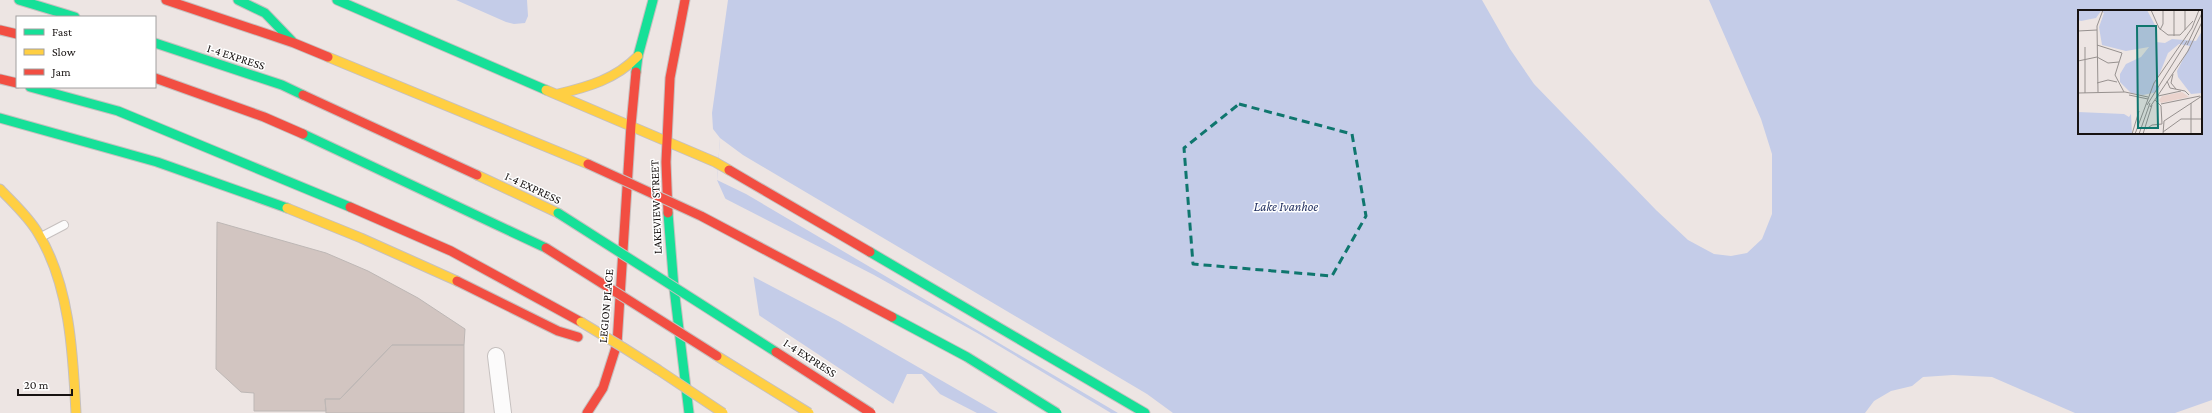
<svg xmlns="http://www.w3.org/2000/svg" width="2212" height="413" font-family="'Crimson Pro',serif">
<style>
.water{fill:#c4cce8;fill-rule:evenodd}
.pier{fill:#ede5e3}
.building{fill:#d2c5c1;stroke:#bdb7b5}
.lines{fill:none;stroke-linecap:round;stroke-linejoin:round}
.lane-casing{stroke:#c6c0bf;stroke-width:10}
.street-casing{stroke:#c6c0bf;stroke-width:18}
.fast-casing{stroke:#c6c0bf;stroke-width:11}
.slow-casing{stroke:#c6c0bf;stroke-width:11}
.jam-casing{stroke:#c6c0bf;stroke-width:11}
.lane{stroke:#fcfbfb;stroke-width:8}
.street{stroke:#fcfbfb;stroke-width:16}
.fast{stroke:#16e098;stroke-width:9}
.slow{stroke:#ffcf43;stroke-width:9}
.jam{stroke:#f24e42;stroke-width:9}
.fast-bridge-casing{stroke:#c6c0bf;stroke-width:11;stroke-linecap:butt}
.slow-bridge-casing{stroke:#c6c0bf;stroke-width:11;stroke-linecap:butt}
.jam-bridge-casing{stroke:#c6c0bf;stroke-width:11;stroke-linecap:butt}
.fast-bridge{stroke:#16e098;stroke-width:9}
.slow-bridge{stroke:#ffcf43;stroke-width:9}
.jam-bridge{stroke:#f24e42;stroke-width:9}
.marked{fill:none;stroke:#0f766e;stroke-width:3;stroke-dasharray:8 5;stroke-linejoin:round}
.labels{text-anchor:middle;stroke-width:3;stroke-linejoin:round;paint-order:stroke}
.street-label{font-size:12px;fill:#171211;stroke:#fff}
.water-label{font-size:13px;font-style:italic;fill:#223061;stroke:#fff}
.inset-road{fill:none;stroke:#97918f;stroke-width:1}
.view{fill:#0f766e;fill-opacity:0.15;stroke:#0f766e;stroke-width:2}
.inset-edge{fill:none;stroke:#171211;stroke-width:2}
</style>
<rect width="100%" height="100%" fill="#ede5e3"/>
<path class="water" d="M456 0H527L528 16 525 23 514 24 506 22Z
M728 0H1482L1510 49 1534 84 1656 210 1688 240 1714 254 1731 256 1747 253 1762 239 1772 214V154L1761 119 1709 0H2212V400L2175 413H2075L1992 377 1953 375 1923 377 1912 386 1891 391 1874 401 1865 413H977L940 394 922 374H907L889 413 761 327 750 254 717 180 720 138 713 129 712 113ZM2079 11H2201V133H2079Z"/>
<path class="pier" d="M720 138 743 155 1147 394 1173 413H1118L746 194 717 180Z
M722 197 874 275 979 334 1111 413H998L838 321 752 276 748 255Z
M757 314 895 405 891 413H781L767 371Z"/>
<path class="building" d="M217 222 326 253 368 271 418 298 465 329 464 345H392L340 399H325L326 411H254V393L241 392 216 369Z
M392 345H464V413H326L325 399H340Z"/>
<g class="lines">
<defs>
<path id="lane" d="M41 237 64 225"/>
<path id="street" d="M496 356 503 413"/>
<path id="fast" d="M19 0 75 17
M238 0 265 13 292 41
M337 0 546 90
M155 43 282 85 303 95
M636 72 638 56 653 0
M30 87 118 111 350 207
M0 118 157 162 287 208
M303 134 546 248
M668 213 674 288 689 413
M870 252 1145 413"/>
<path id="slow" d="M328 57 588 164
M546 90 715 162 729 170
M558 94C588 87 616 79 638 56
M477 175 558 213
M0 189C13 203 28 216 38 233 70 285 73 354 76 413
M287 208 361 238 457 281
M624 348 657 369"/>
<path id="jam" d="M166 0 294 43 328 57
M0 30 17 34
M155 78 264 117 303 134
M0 79 17 83
M303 95 477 175
M729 170 870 252
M350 207 451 251 581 322
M668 213 666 162 670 78 685 0
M457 281 558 331 578 337
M587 413 603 388 617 344 631 125 636 72"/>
</defs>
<use href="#lane" class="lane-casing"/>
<use href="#street" class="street-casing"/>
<use href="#fast" class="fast-casing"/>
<use href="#slow" class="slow-casing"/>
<use href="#jam" class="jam-casing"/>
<use href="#lane" class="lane"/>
<use href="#street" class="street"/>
<use href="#fast" class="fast"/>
<use href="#slow" class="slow"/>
<use href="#jam" class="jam"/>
<defs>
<path id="fast-bridge" d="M558 213 776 352
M892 317 967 357 1057 413"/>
<path id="slow-bridge" d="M581 322 624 348
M717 356 809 413
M657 369 723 413"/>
<path id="jam-bridge" d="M588 164 701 216 892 317
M546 248 717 356
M776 352 871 413"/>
</defs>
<use href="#fast-bridge" class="fast-bridge-casing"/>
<use href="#slow-bridge" class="slow-bridge-casing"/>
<use href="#jam-bridge" class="jam-bridge-casing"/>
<use href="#fast-bridge" class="fast-bridge"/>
<use href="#slow-bridge" class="slow-bridge"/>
<use href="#jam-bridge" class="jam-bridge"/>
</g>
<path class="marked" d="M1239 104 1352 134 1366 216 1332 276 1193 264 1184 148Z"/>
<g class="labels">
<g class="street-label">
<text transform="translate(236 57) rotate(18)" y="4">I-4 EXPRESS</text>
<text transform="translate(533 188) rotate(25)" y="4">I-4 EXPRESS</text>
<text transform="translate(656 207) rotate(-92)" y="4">LAKEVIEW STREET</text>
<text transform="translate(606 306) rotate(-85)" y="4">LEGION PLACE</text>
<text transform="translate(810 358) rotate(33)" y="4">I-4 EXPRESS</text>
</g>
<g class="water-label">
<text x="1286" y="211">Lake Ivanhoe</text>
</g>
</g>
<g transform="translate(2078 10)">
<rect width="124" height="124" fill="#ede5e3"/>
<path d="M104 82 111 87 83 93 81 90 84 86Z" fill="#ead3cd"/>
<path d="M0 0H69L78 17V32L87 33 94 29 118 31 124 21V83L113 84 100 67 99 61 112 36 101 34 90 43 77 75 82 78 79 82 65 85 53 83 42 72V64L48 54 63 47 71 37 48 41 24 35 21 17 26 3 23 1 18 8 3 11 0 10ZM0 102 46 104 51 107 53 104 54 124H0Z" fill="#c4cce8"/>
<path class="inset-road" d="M73 0 81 18 90 25H102L115 11M96 0V26M107 0V20M82 20 85 14V0M0 21 19 20M19 35 44 43 37 65 46 82M109 35 124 3M7 37V83M0 51 19 47 30 53 41 52M95 64 93 73 98 79M89 71 92 78 107 81 111 85M19 73 30 70 39 72M20 82 19 16 25 0M0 83 47 82 70 87M51 85 70 89M80 86 103 81M113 93V124M83 94 122 86M69 95 109 31M72 97 110 41 124 12M68 119 74 115 84 114 83 96 77 90M85 122 103 109H124M54 124 61 101M57 124 76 73 114 18 121 0M61 124 72 93M65 124 74 95M85 124 86 111 124 86"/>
<path class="view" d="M59 16H78L80 118H60Z"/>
<rect width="124" height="124" class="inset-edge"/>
</g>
<rect x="16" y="16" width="140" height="72" fill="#ffffff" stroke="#a2a0a0"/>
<rect x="24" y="29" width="20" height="6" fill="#16e098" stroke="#a2a0a0"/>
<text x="52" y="36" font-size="12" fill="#171211">Fast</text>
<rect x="24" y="49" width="20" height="6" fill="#ffcf43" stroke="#a2a0a0"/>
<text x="52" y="56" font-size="12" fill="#171211">Slow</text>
<rect x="24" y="69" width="20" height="6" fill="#f24e42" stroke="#a2a0a0"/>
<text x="52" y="76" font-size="12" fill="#171211">Jam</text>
<path d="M18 389v6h54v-6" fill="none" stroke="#171211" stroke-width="2"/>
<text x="24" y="389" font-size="12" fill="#171211" stroke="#ffffff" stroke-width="3" paint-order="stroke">20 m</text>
</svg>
